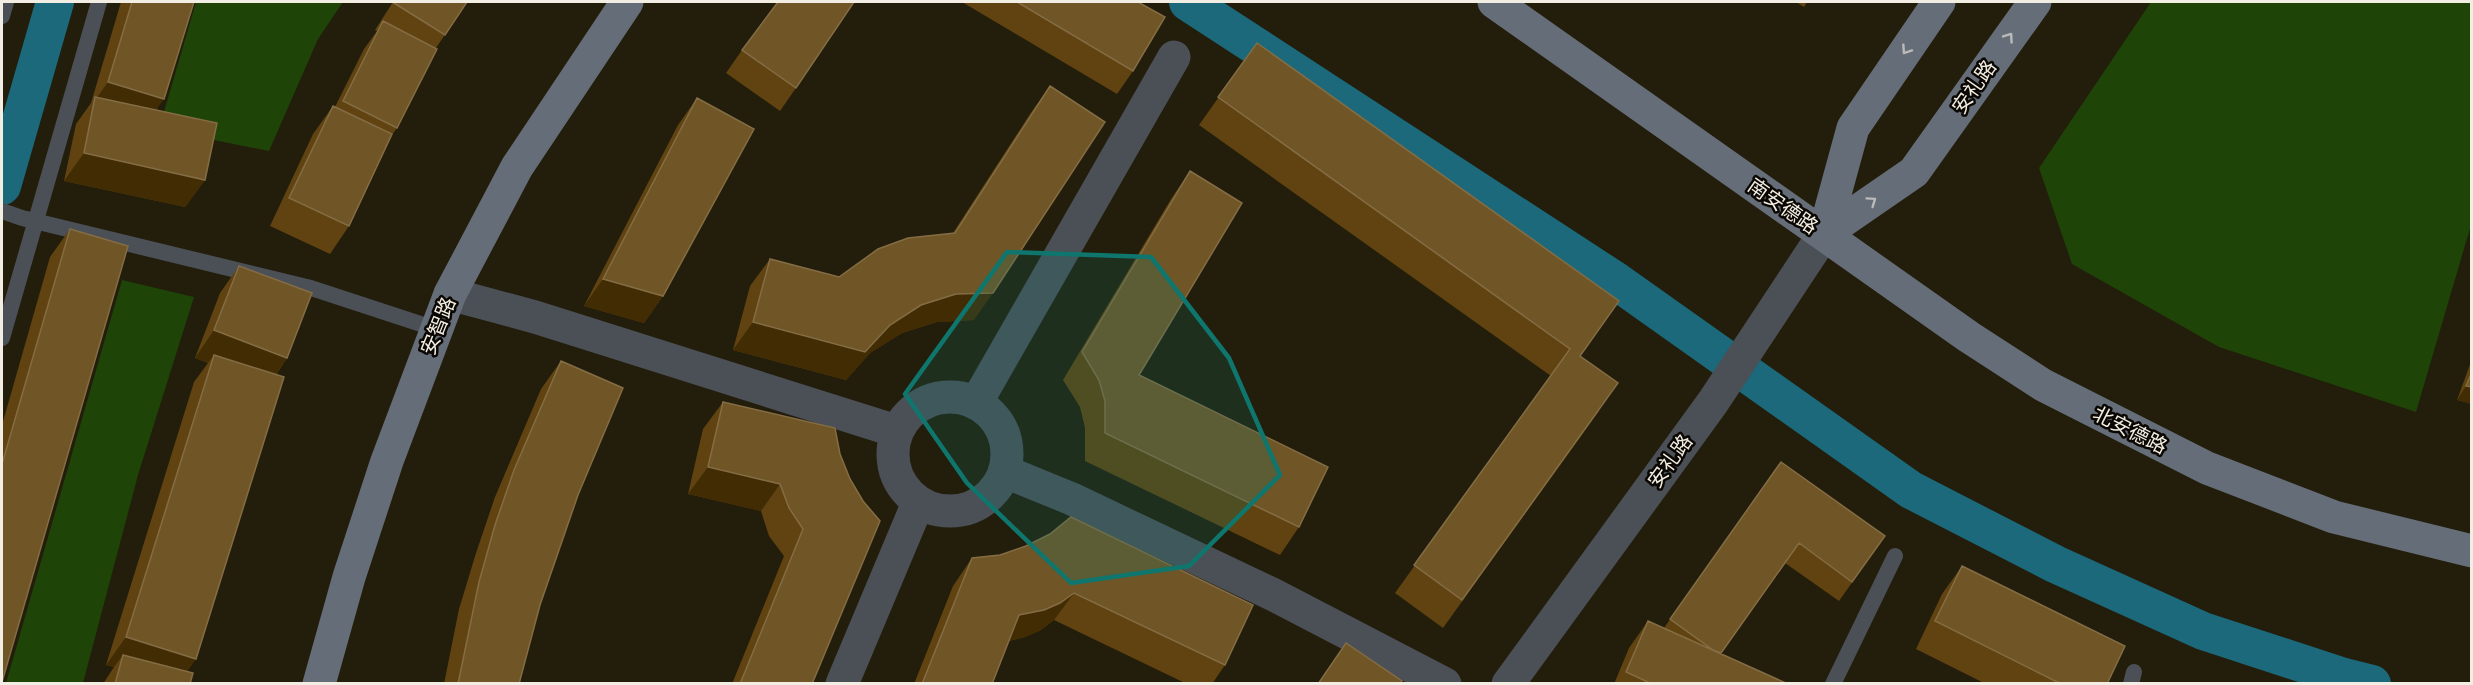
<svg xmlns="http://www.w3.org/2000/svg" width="2473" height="685" font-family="'Work Sans','Noto Sans SC',sans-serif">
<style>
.green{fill:#1e4408}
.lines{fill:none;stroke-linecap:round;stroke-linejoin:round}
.canal{stroke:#1b697a;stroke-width:38}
.lane{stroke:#4b5057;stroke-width:16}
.street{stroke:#4b5057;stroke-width:33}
.secondary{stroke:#656d78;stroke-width:33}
.wall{fill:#604310}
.shaded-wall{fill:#412c04}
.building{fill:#705527;stroke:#846d44;stroke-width:1.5}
.oneway{stroke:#babab8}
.marked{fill:#0f766e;fill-opacity:0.2;stroke:#0f766e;stroke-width:4.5;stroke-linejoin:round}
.labels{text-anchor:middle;stroke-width:5;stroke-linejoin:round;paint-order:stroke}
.street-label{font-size:20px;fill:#f3eee3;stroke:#0a0703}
</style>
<rect width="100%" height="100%" fill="#231d0b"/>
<path class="green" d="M196 2H343L318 39 269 151 159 129Z
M2151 2H2471V225L2416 412 2219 347 2072 264 2039 168Z
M122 280 194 297 138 475 83 683H6Z"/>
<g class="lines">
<path class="canal" d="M1188 2 1616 281 1911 490 2055 564 2203 631 2344 677 2372 684
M2 186 55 2"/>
<path class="lane" d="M2 16 6 2
M2 211 22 218 311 288 436 329
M2 338 99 2
M1833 684 1895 556
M2131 684 2134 672"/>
<path class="street" d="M450 294 535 317 896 431
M893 454a57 57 0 1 1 114 0a57 57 0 1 1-114 0Z
M976 403 1174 57
M1006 472 1072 499 1272 594 1445 684
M842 684 918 503
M1508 684 1713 402 1824 234"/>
<path class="secondary" d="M1494 2 1969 337 2043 385 2207 468 2334 517 2472 551
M1824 234 1914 172 2035 2
M1824 234 1853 128 1939 2
M319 684 349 577 387 461 450 294 517 167 627 2"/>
</g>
<path class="wall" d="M121 2H194L157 110 205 180 185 207 64 181 76 124 91 103Z
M393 2H467L436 48 397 128 392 135 349 226 330 254 270 226 313 134 333 106 335 107 364 49 377 31 375 30Z
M962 2H1138L1133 71 1117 94Z
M1796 2H1807L1804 7Z
M1257 43 1580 356 1599 411 1443 628 1395 593 1551 376 1199 125Z
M742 50 796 88 780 111 726 73Z
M1050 86 974 320 937 322 902 333 870 353 846 380 733 350 750 286 770 259 839 277 953 233 1030 114Z
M697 98 663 296 644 323 584 306 678 125Z
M1190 171 1139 375 1299 527 1280 555 1085 461V428L1080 407 1063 380 1171 199Z
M70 229 2 682V425L50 257Z
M239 266 287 358 276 375 187 672 190 684H103L114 667 106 665 194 382 208 363 195 358 220 293Z
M2472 359V404L2457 400Z
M561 361 578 495 540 605 519 684H444L459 609 476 553 495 497 541 389Z
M723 402 835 428 812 684H732L784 556 769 536 761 511 688 494 703 429Z
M1781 462 1885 536 1839 601 1785 563 1721 654 1788 684H1614L1629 648 1648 621 1664 628Z
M1000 555 1225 665 1212 684H1187L1054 620 1041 630 1025 637 1009 641 992 684H914L953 586 972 558Z
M1962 566 2107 684H1986L1916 649 1942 594Z"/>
<path class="shaded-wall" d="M108 82 164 99 145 126 94 102Z
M84 153 205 180 185 207 64 181Z
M603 279 663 296 644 323 584 306Z
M993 293 974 320 937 322 902 333 870 353 846 380 733 350 753 322 921 305 956 294Z
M214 330 287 358 268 386 214 355 208 363 195 358Z
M2466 386 2472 387V404L2457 400Z
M708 467 780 484 761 511 688 494Z
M1074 593 1054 620 1041 630 1025 637 1000 643 1019 615Z
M126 637 196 659 179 684 123 655 114 667 106 665Z"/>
<path class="building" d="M132 2H194L164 99 108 82Z
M395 2H467L445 35 394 3Z
M778 2H854L796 88 742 50Z
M1017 2H1138L1165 17 1133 71Z
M383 21 437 49 397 128 343 101Z
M1257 43 1619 301 1580 356 1618 383 1462 600 1414 565 1570 349 1218 97Z
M1050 86 1105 122 993 293 956 294 921 305 890 325 865 352 753 322 770 259 839 277 878 249 908 238 955 233Z
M95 97 217 123 205 180 84 153Z
M697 98 754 129 663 296 603 279Z
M333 106 392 134 349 226 289 198Z
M1190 171 1242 203 1139 375 1328 467 1299 527 1105 433V401L1099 380 1082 352Z
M70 229 128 246 2 682V464Z
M239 266 312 293 287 358 214 330Z
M214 355 284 377 196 659 126 637Z
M561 361 623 388 578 495 540 605 519 684H458L479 582 495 525 514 470Z
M2472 372V387L2466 386Z
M723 402 835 428 840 454 850 479 863 501 880 521 812 684H740L803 529 789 508 780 484 708 467Z
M1781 462 1885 536 1852 582 1799 543 1721 653 1713 650 1670 619Z
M1071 517 1253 605 1225 665 1074 593 1060 603 1044 610 1019 615 992 684H922L972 558 1000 555 1026 546 1050 534Z
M1962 566 2125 646 2107 684H2061L1935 621Z
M1648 621 1788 684H1652L1626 672Z
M1346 643 1402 681 1400 684H1318Z
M123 655 193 673 190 684H115Z"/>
<defs><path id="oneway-chevron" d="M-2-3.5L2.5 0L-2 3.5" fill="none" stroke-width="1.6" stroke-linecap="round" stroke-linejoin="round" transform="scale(1.5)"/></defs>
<g class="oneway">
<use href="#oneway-chevron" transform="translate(2009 37) rotate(-55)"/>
<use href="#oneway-chevron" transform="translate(1906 50) rotate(124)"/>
<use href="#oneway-chevron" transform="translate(1872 201) rotate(-35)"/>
</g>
<path class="marked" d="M1007 252 1151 257 1229 358 1280 475 1189 566 1071 583 967 483 905 394Z"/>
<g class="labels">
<g class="street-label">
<text transform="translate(1974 87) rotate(-55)" y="7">安礼路</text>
<text transform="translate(1783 206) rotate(35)" y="7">南安德路</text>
<text transform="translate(438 326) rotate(-68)" y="7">安智路</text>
<text transform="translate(2130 430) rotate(27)" y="7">北安德路</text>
<text transform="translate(1670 461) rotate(-54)" y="7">安礼路</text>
</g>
</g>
<rect width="2473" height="685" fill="none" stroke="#f3eee3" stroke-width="6"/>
</svg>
